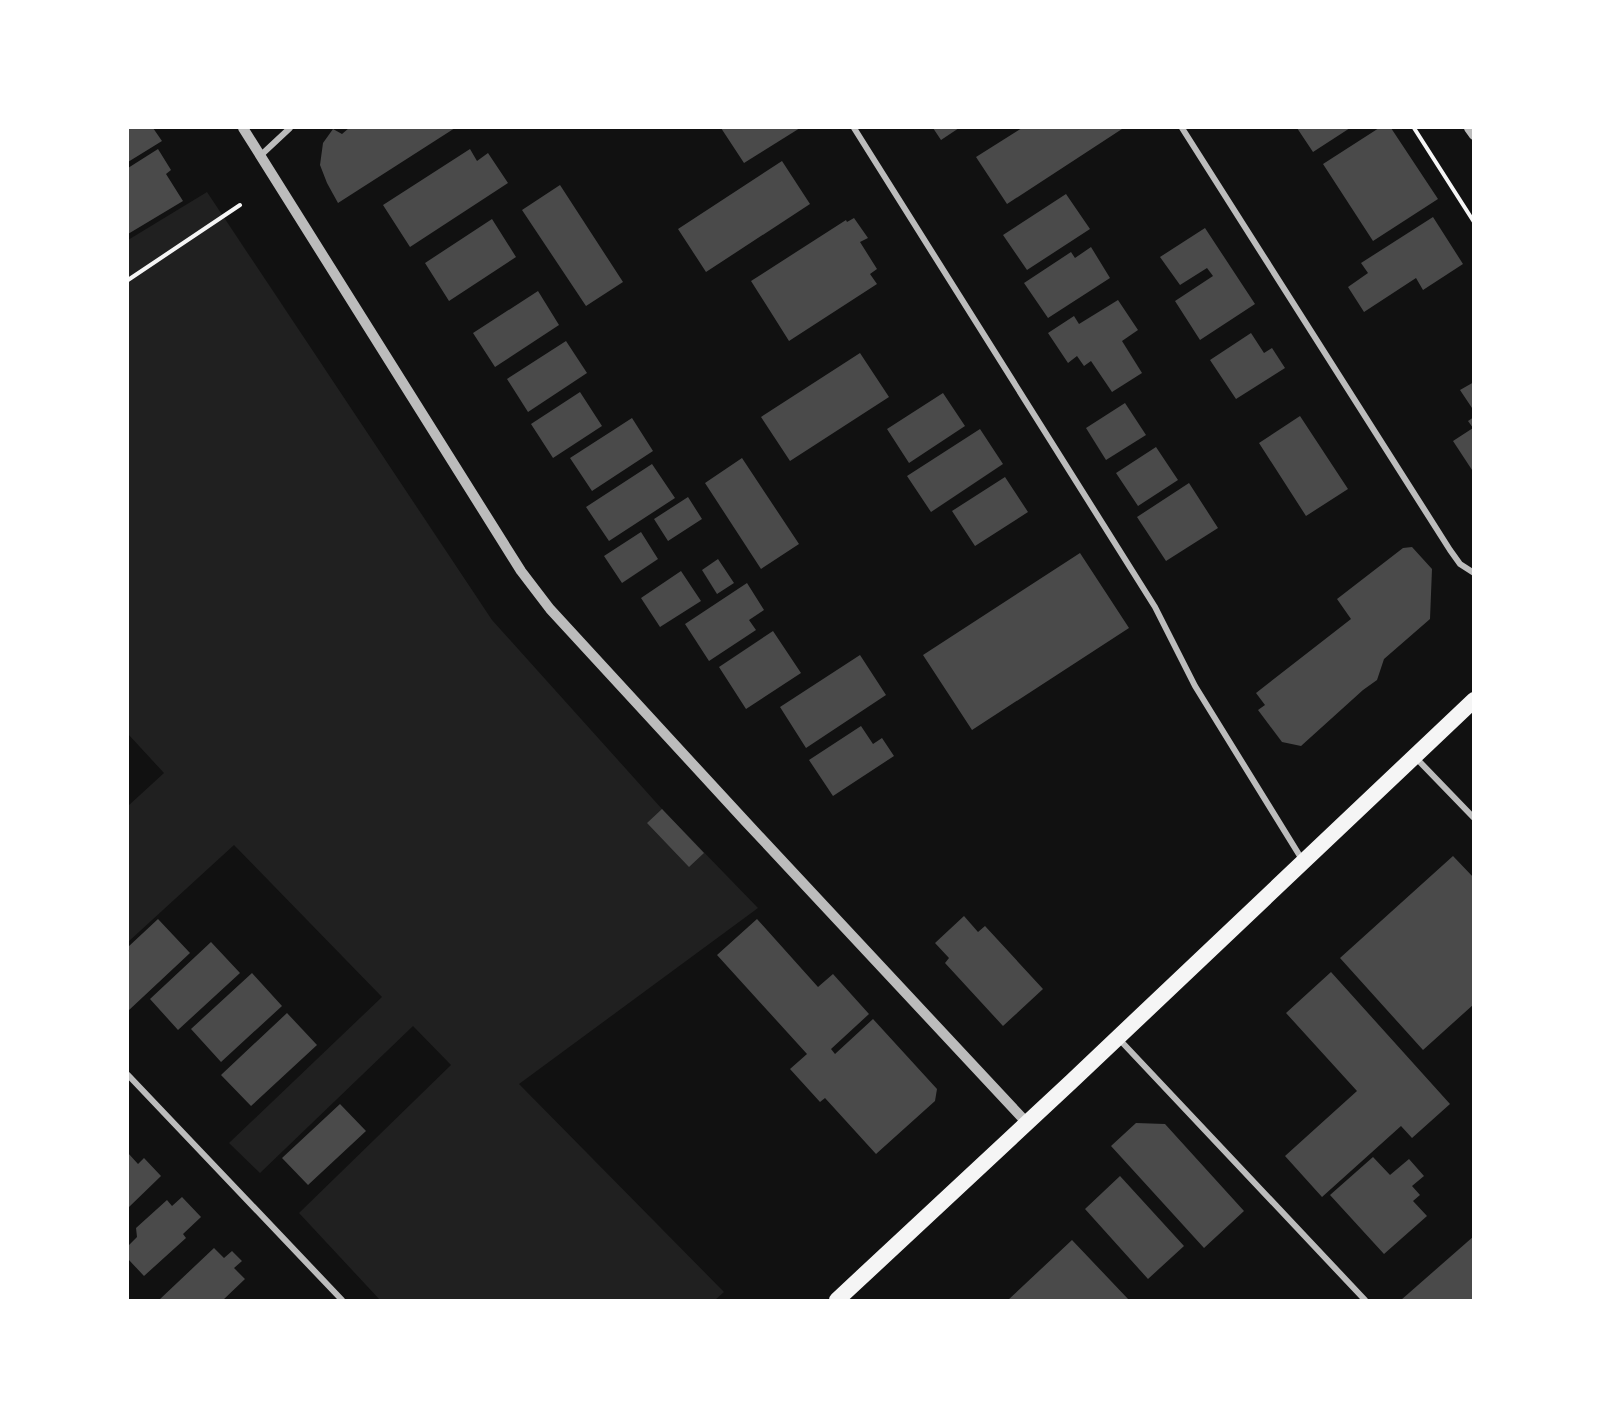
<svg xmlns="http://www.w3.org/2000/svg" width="1601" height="1428" font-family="Lato,sans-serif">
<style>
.green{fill:#202020}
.building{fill:#4a4a4a}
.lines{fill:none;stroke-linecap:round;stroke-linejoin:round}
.path{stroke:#f5f5f5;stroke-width:4}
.minor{stroke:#bcbcbc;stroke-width:6}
.tertiary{stroke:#bcbcbc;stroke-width:10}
.trunk{stroke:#f5f5f5;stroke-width:16}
</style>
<rect width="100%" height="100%" fill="#111"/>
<path class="green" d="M207 192 492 620 662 809 758 908 519 1084 724 1292 715 1300H380L299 1213 451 1065 413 1026 260 1173 229 1143 382 997 234 845 128 942V806L164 773 128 734V240Z"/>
<path class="building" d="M128 128H153L162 141 128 162Z
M349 128H455L338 203 327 183 320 165 323 143 333 129 342 134Z
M721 128H800L744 163Z
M933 128H959L941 140Z
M1022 128H1121L1122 129 1007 204 976 157Z
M1297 128H1350L1313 152Z
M1379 128H1391L1438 199 1373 241 1323 164Z
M158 149 171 170 166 174 183 201 128 234V168Z
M470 149 477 161 488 153 508 183 410 247 383 205Z
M782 161 810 204 706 272 678 229Z
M560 185 623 282 586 306 522 210Z
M1066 194 1090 229 1027 270 1003 235Z
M1433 217 1463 264 1423 290 1416 278 1364 312 1348 287 1368 273 1361 263Z
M854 218 868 238 860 242 877 269 870 274 877 284 789 341 751 281 846 220 847 222Z
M492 219 516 257 449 301 425 263Z
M1205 228 1255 304 1200 340 1175 301 1213 276 1207 268 1180 285 1160 257Z
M1091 247 1110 278 1048 318 1024 283 1071 252 1075 258Z
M538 291 559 325 495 367 473 333Z
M1118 300 1138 330 1122 341 1142 373 1112 392 1091 361 1084 366 1077 356 1068 363 1048 333 1074 316 1079 324Z
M1251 333 1264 353 1272 348 1285 368 1236 399 1210 360Z
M566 341 587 373 528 412 507 379Z
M860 353 889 397 790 461 761 417Z
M1474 382V411L1460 390Z
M580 392 602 426 553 458 531 424Z
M943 393 965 426 909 463 887 429Z
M1125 403 1146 435 1106 460 1086 428Z
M1300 416 1348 489 1306 516 1259 443Z
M1474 417V473L1453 441 1473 428 1468 421Z
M632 418 653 451 592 491 570 458Z
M980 429 1003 464 931 512 907 476Z
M1156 447 1178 480 1138 506 1116 473Z
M742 458 799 544 761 569 705 483Z
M652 464 675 498 609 541 586 507Z
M1005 477 1028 512 975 546 952 511Z
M1189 483 1218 528 1166 561 1137 517Z
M688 497 702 519 668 541 654 519Z
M641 532 658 559 622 583 604 556Z
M1412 547 1432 569 1430 619 1384 659 1377 680 1363 690 1301 746 1282 742 1258 710 1265 705 1256 693 1351 619 1337 599 1403 548Z
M1080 553 1129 628 972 730 923 655Z
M718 559 734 583 717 594 702 570Z
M681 571 701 601 660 627 641 598Z
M747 583 764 610 749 620 756 630 709 661 685 624Z
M773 631 801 673 746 709 719 667Z
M860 655 886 695 806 748 780 707Z
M861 726 873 744 882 738 894 756 833 796 809 760Z
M662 809 704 853 689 867 647 823Z
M1453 856 1474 878V1004L1423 1050 1340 958Z
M964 916 978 932 985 926 1043 989 1003 1026 945 963 949 958 935 943Z
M158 919 190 953 128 1011V947Z
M757 919 818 987 833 974 869 1014 831 1049 835 1054 873 1019 937 1089 935 1101 876 1154 825 1098 820 1102 790 1069 807 1054 717 955Z
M211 942 240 973 178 1030 150 999Z
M1331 972 1450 1104 1412 1138 1401 1126 1322 1197 1285 1156 1357 1091 1286 1013Z
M252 973 282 1006 221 1062 191 1029Z
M287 1013 317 1045 251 1106 221 1075Z
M340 1104 366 1131 308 1185 282 1158Z
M1136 1123 1165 1124 1244 1211 1204 1248 1111 1146Z
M128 1153 138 1164 144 1158 161 1176 128 1208Z
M1373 1157 1390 1175 1409 1159 1424 1176 1412 1186 1420 1195 1413 1201 1427 1216 1384 1254 1330 1195Z
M1120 1176 1184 1246 1148 1279 1085 1209Z
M182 1197 201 1217 183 1234 186 1238 144 1276 128 1259V1246L137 1237 136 1228 167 1200 172 1206Z
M1474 1236V1300H1401Z
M1072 1240 1129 1300H1008Z
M214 1248 224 1258 232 1251 242 1261 234 1268 245 1279 223 1300H159Z"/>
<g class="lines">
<path class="path" d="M1414 128 1474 222
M128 280 240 205"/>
<path class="minor" d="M854 128 1155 607 1195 686 1303 861
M1182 128 1450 550 1460 564 1474 573
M260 156 290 128
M1416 758 1474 818
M1118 1038 1365 1300
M128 1075 342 1300"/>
<path class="tertiary" d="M243 128 521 571 550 609 746 822 1027 1123
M1469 128 1474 135"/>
<path class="trunk" d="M837 1300 1072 1081 1474 700"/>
</g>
<rect width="1601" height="1428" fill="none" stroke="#ffffff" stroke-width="258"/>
</svg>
